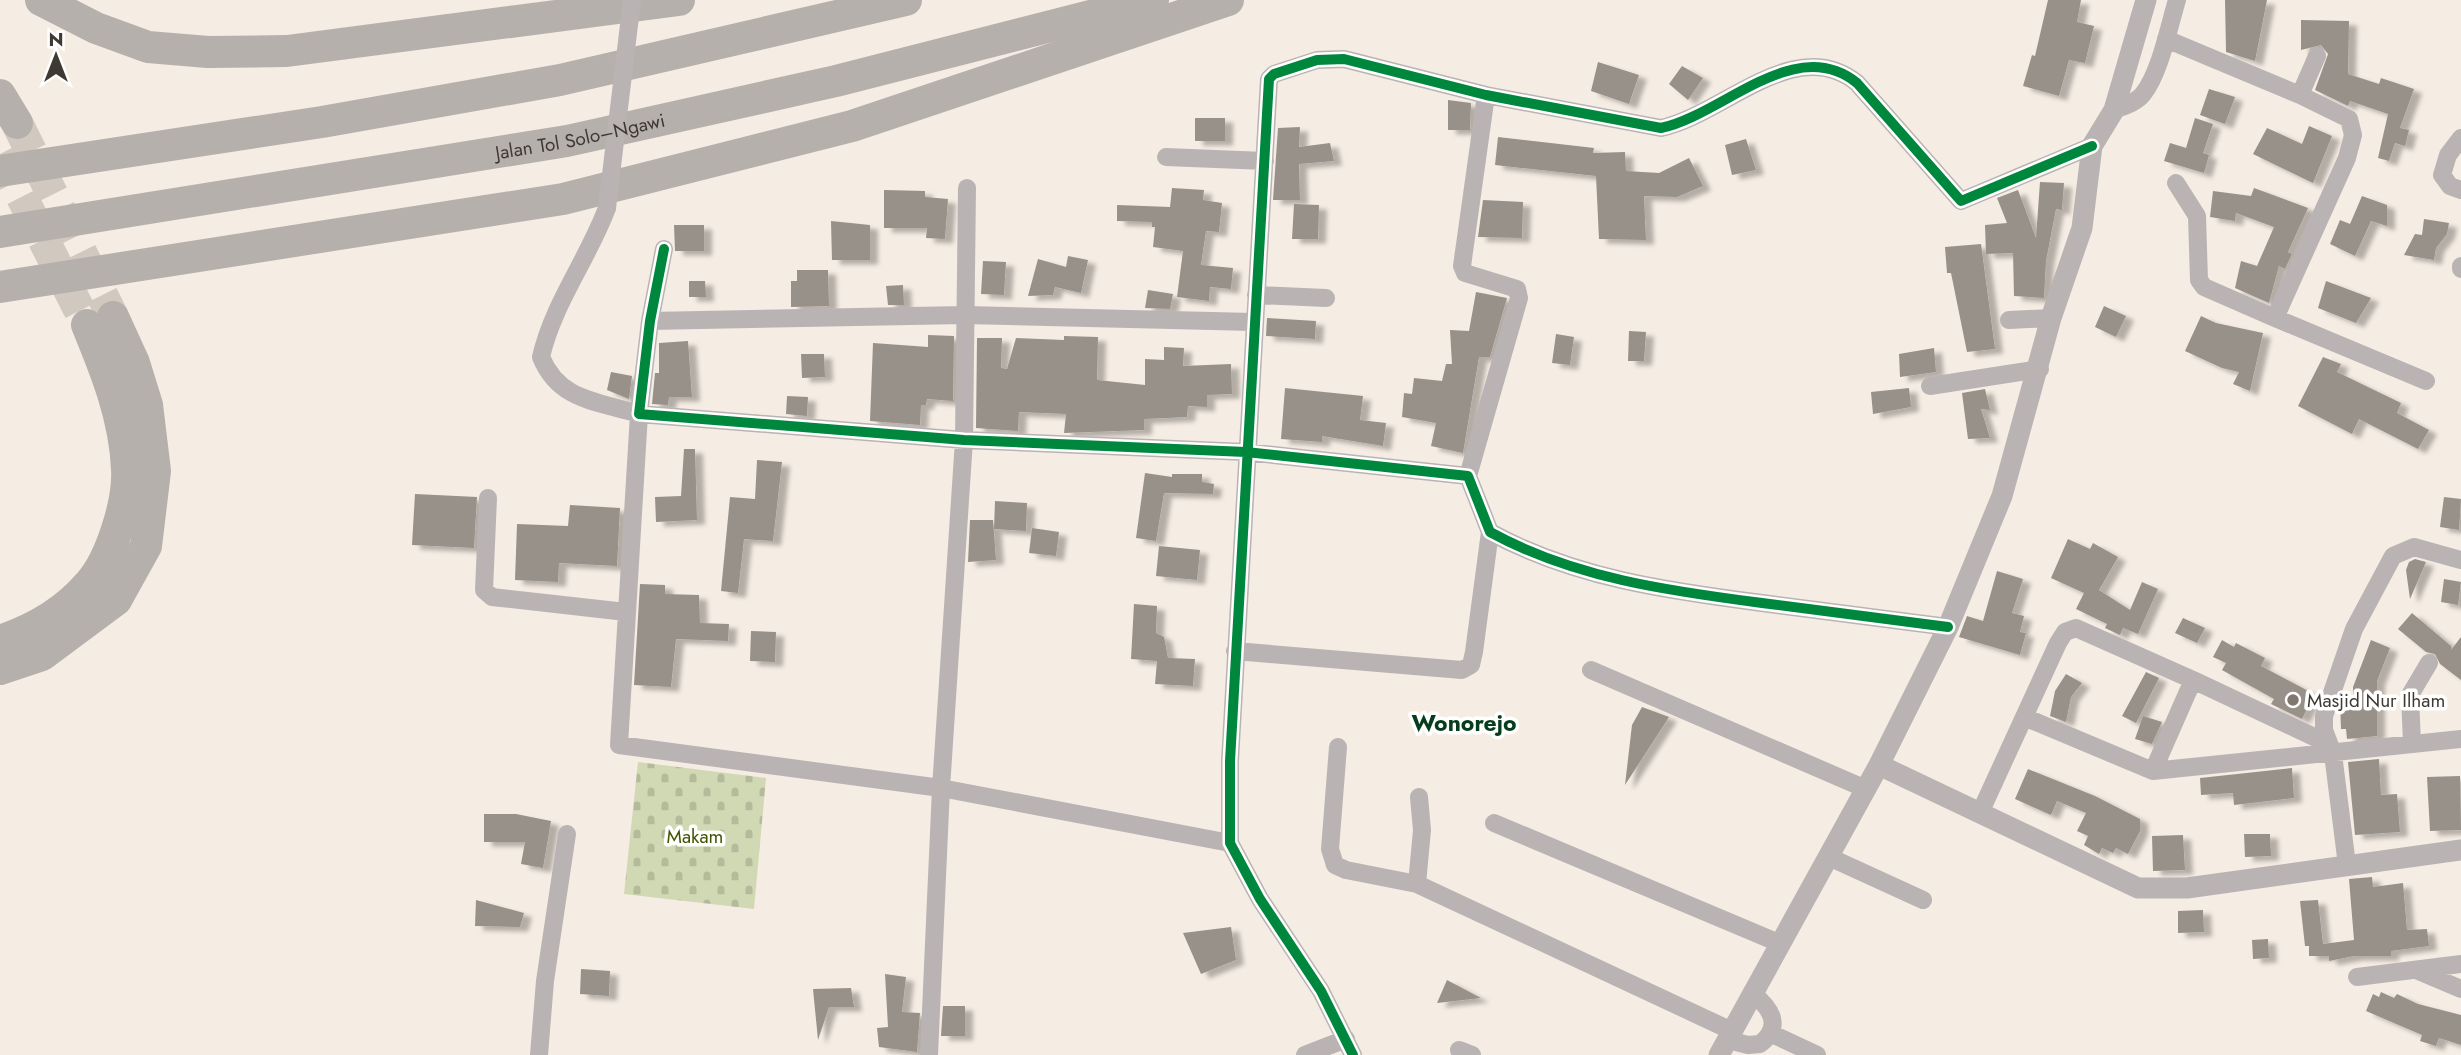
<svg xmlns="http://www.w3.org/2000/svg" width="2461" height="1055" font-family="Jost,sans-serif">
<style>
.cemetery{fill:url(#cemetery-stones)}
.building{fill:#98918a;filter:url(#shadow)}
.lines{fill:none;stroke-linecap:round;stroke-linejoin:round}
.motorway-tunnel{stroke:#d1c8c0;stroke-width:32;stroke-dasharray:32 16;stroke-linecap:butt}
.minor{stroke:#b9b4b3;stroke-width:18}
.tertiary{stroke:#b9b4b3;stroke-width:21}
.motorway{stroke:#b6b0ad;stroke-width:32}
.minor-bridge{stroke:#b9b4b3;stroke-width:18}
.cycleway-casing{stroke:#fff;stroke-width:15}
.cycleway{stroke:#00873e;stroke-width:10}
.poi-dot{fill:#7f7871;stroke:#fff;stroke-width:2.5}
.labels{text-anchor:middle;stroke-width:7;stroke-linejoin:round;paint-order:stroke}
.street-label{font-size:19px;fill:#3f3933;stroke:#fff}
.poi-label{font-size:19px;fill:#3f3933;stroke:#fff;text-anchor:start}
.park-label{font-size:19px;fill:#405501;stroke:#fff}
.quarter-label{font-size:23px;font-weight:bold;fill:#063e1d;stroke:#fff}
</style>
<defs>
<pattern id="cemetery-stones" width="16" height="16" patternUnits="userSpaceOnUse" patternTransform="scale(1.75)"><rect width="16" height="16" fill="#d1d9b4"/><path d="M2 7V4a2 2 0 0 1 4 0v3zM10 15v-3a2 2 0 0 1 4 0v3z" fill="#b4bb9b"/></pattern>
<filter id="shadow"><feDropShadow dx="8" dy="4.5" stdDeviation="2" flood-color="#0004"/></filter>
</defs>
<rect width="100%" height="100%" fill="#f5ece3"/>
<path class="cemetery" d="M638 762 766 778 754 909 624 894Z"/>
<path class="building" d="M2048 0H2081L2077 22 2094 26 2085 63 2069 60 2059 96 2023 86 2032 55 2035 56Z
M2225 0H2267L2255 61 2226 52Z
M2301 20 2349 21 2348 74 2379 84 2381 78 2414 89 2400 128 2409 130 2405 146 2395 143 2389 161 2378 158 2388 114 2350 101 2348 106 2315 90 2328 54 2321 45 2301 50Z
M1598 62 1639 75 1629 104 1591 91Z
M1682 66 1703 78 1688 100 1669 84Z
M2209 89 2235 97 2225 124 2200 115Z
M1448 100 1471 103 1470 130H1448Z
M1195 118H1225V141H1195Z
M2195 118 2213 124 2203 153 2209 155 2204 173 2164 161 2170 143 2186 148Z
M2309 126 2332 136 2313 183 2253 154 2267 128 2302 144Z
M1300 127 1299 147 1330 143 1334 161 1299 164 1300 200H1273L1278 128Z
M1498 137 1594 148 1593 153 1625 152 1626 171 1659 173 1689 158 1703 186 1677 197 1644 196 1646 240 1599 239 1596 176 1495 165Z
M1746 139 1756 170 1732 175 1725 145Z
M2040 182 2064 183 2062 210 2056 209 2046 261 2044 298 2014 296 2013 253 1986 254 1985 225 2007 223 1997 198 2018 190 2036 238Z
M1172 188 1204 190 1203 200 1222 203 1219 232 1206 231 1201 265 1233 268 1231 289 1210 287 1209 301 1177 297 1183 251 1153 247 1155 227H1152V222L1117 221V205L1170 207Z
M2254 188 2308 208 2288 252 2292 254 2285 269 2279 266 2269 303 2235 288 2241 261 2257 266 2274 227 2236 213 2235 221 2210 217 2213 191 2251 196Z
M884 190 925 191V197L948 199 945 239 926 238 927 228H884Z
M2362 196 2387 205V226L2371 221 2355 256 2330 244 2340 220 2350 224Z
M1483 200 1523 202 1522 238 1478 237Z
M1294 204 1319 205 1318 239H1292Z
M2424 219 2449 223 2447 234 2436 248 2434 260 2404 255 2415 234 2422 235Z
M831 221 870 225V260H832Z
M674 225H704V251H675Z
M1981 244 1995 349 1967 352 1951 273H1947L1945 247Z
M1068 256 1088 260 1081 293 1055 287 1053 295 1028 296 1038 259 1066 267Z
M983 261 1006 262 1004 295 981 294Z
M797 270H828L829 306 791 307V281H797Z
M689 281H705L706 297H689Z
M2326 281 2371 298 2356 323 2318 308Z
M903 285 904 305H888L886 286Z
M1148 290 1173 294 1170 309 1145 308Z
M1476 292 1507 298 1490 357H1479L1463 453 1431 446 1436 423 1402 417 1404 393 1412 394 1414 378 1442 381 1446 364H1452L1450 330 1469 331Z
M2104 306 2126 316 2116 337 2095 327Z
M2201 316 2216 323 2263 333 2250 391 2233 384 2239 372 2222 368 2185 351Z
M1267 318 1316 321 1315 339 1266 336Z
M1629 331 1646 332 1644 361H1628Z
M1556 334 1574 337 1570 365 1552 363Z
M928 335 954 336 953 401 927 399 926 405H921L920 425 870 421 873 343 928 347Z
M1064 336 1098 337 1097 380 1145 385V359L1164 360V347L1184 348 1183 366 1231 364 1232 394 1207 395V407L1188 406 1187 417 1144 419V430L1064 433 1066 414 1019 412 1018 431 976 428 977 338H1002L1001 368 1007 369 1016 338 1064 340Z
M688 341 692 397H669L668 405 652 404 655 373H659V343Z
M1934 348 1936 372 1900 377 1899 354Z
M801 354H824L825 377 802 378Z
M2323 357 2341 364 2337 372 2401 403 2397 413 2429 430 2418 449 2359 419 2352 434 2298 406Z
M611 372 632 376 629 399 607 390Z
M1285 388 1363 396 1360 420 1386 423 1383 446 1322 436V442L1281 439Z
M1909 388 1911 407 1873 414 1871 392Z
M1985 389 1990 410 1981 409 1990 438 1968 439 1962 393Z
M787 396 808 397 807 416 786 414Z
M684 449H695L697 520 656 522 655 497 681 496Z
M757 460 782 462 773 541 744 539 738 593 721 591 730 497 755 499Z
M1145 473 1172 477V474H1202V482L1214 484 1213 494 1164 493 1156 541 1136 538Z
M415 494 477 497 474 548 412 545Z
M2444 497 2461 499 2459 530 2440 527Z
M995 501 1027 503 1026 531 994 529Z
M570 505 620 508 617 566 559 563 558 582 515 580 517 524 568 526Z
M970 520H993L996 560 968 562Z
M1032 528 1059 532 1056 556 1029 553Z
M2068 539 2090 549 2093 543 2118 557 2099 590 2130 610 2142 582 2158 589 2138 634 2123 628 2120 635 2105 628 2107 624 2076 609 2084 593 2051 578Z
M1159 546 1200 550 1197 580 1156 576Z
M2415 559 2426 562 2410 599 2406 570 2409 562Z
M1997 571 2023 579 2012 613 2024 616 2020 632 2026 633 2020 655 1959 637 1967 616 1983 621Z
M2444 579 2461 582 2458 605 2441 602Z
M640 584 665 585V594L699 595 700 623 729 624 728 641 676 639 671 687 634 685Z
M1134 604 1157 606 1156 633 1164 637 1168 658 1195 659 1193 686 1155 684 1157 661 1131 659Z
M2412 613 2451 646V650L2461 637V680L2440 664 2435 654 2426 652 2398 629Z
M2183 618 2205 628 2197 643 2175 633Z
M751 631 776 632 775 662 750 661Z
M2222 640 2234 647 2236 643 2265 658 2261 666 2314 694 2302 719 2271 704 2274 699 2222 670 2226 663 2213 657Z
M2371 640 2390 648 2377 681V736L2347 739 2346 729H2341L2340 703 2342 699H2353V687Z
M2146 672 2159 678 2136 723 2122 716Z
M2066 674 2082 683 2071 697 2066 722 2050 716 2055 691Z
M1642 707 1669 717 1625 785 1632 725Z
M2143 716 2162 722 2152 744 2135 739Z
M2379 759 2381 795 2397 794 2400 832 2355 835 2348 762Z
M2292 768 2294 798 2234 805 2233 793 2201 795 2200 778Z
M2028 769 2095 796 2140 819V831L2128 854 2116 848 2113 853 2102 848 2099 854 2084 845 2088 836 2077 831 2086 813 2057 801 2051 815 2015 799Z
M2460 776 2461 830 2430 831 2427 777Z
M484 814H516L551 821 543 868 521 864 525 842H484Z
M2244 834H2270L2271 856 2245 857Z
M2183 835 2185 870 2153 871 2152 836Z
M2372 877 2373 887 2403 883 2407 930 2427 929 2429 946 2391 951V956H2354L2329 961V956H2309V946H2305L2300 901 2318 900 2323 944 2354 940 2349 879Z
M476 900 524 913 520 927 475 926Z
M2203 910 2204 932 2178 933V911Z
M1231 927 1236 960 1201 974 1183 933Z
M2268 939 2269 958 2253 959 2252 940Z
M581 969 610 971 609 996 580 994Z
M885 974 906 977 902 1012 920 1013 917 1052 879 1047 877 1028 888 1027Z
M1447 980 1481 998 1437 1003Z
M851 988 854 1007H829L818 1040 813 989Z
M2381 992 2394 998 2397 994 2418 1004 2461 1015V1045L2439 1038 2436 1046 2420 1041 2422 1035 2366 1011 2373 994 2379 997Z
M943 1006H965V1036H941Z"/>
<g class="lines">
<path class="motorway-tunnel" d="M17 123 113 317
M0 154 87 325"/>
<path class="minor" d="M2166 39 2300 95 2349 119 2353 135 2347 158 2275 318 2426 381
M2300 95 2317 56
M2114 110C2124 106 2136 103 2143 94 2160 73 2169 26 2177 0
M2461 138 2448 155 2442 175 2450 186 2461 190
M1166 157 1265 161
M2176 183 2197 216 2199 280 2204 287 2275 318
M607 208C588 259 553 304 541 357 559 401 597 401 639 414L619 745 941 788 1230 843
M664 249 650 321 639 414 964 440 1246 452 1468 476 1490 532C1574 578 1669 591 1762 603 1824 611 1886 619 1948 627
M2461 269V266
M1256 295 1326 298
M2009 320 2051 318
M650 321 965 315 1253 322
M1930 386 2040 369
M1468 476 1519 298 1517 289 1465 273 1462 266 1486 95
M488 498 484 590 492 597 626 612
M1235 651 1462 670 1471 665 1474 652 1490 532
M1591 670 1866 789
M2193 680 2329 744
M2024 717 2153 771 2461 739
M2412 744 2410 695 2429 663
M1338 747 1330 849 1335 865 1346 870 1417 884 1422 830 1419 797
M1980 813 2058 643 2065 632 2076 628 2193 680 2153 771
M1494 823 1779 943
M1829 857 1923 900
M2347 865 2333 754 2324 730V716L2354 629 2393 556 2414 547 2461 560
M1417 884 1732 1031
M2416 970 2461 989
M2357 977 2461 964
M1770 1033 1817 1055
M1728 1040 1748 1045 1760 1044C1783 1026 1771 1008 1752 993
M1459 1050 1472 1055
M539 1055 545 981 567 834
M929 1055 941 788 964 440 967 188
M1305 1055 1346 1039
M1353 1055 1321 991 1260 899 1230 843V761L1269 79 1274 74 1317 60 1344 59 1486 95 1661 128C1723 115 1795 33 1857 83L1961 201 2092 146"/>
<path class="tertiary" d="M1879 765 2138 888H2187L2461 850
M1719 1055 1879 765 1948 627 2002 496 2051 318 2082 228 2092 146 2114 110 2146 0"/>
<g class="motorway">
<path d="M41 0 96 28 148 47 208 52 287 51 679 0"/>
<path d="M0 95 17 123"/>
<path d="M0 171 322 122 560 80 906 0"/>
<path id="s1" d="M0 232 567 141 836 81 1153 0"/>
<path d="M0 287 563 199 852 126 1228 0"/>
<path d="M0 641C33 630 66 611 89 584 111 560 129 501 127 469 125 418 106 371 87 325"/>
<path d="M0 669 42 655 116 600 146 546 155 471 147 405 134 363 113 317"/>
</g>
<path class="minor-bridge" d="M607 208 632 0"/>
<defs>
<path id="cycleway" d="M664 249 650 321 639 414 964 440 1246 452 1468 476 1490 532C1574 578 1669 591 1762 603 1824 611 1886 619 1948 627
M1353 1055 1321 991 1260 899 1230 843V761L1269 79 1274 74 1317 60 1344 59 1486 95 1661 128C1723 115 1795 33 1857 83L1961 201 2092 146"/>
</defs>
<use href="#cycleway" class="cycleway-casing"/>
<use href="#cycleway" class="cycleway"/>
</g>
<circle class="poi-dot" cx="2293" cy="700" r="7"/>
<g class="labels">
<g class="street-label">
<text dy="7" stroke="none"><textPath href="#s1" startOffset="588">Jalan Tol Solo–Ngawi</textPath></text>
</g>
<g class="poi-label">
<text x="2307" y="707">Masjid Nur Ilham</text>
</g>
<g class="park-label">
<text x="695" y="843">Makam</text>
</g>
<g class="quarter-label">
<text x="1464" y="731">Wonorejo</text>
</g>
</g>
<g transform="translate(56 56)" stroke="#ffffff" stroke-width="5" paint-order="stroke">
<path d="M0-5L12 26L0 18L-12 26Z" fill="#3f3933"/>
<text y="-10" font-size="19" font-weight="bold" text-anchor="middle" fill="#3f3933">N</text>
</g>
</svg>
